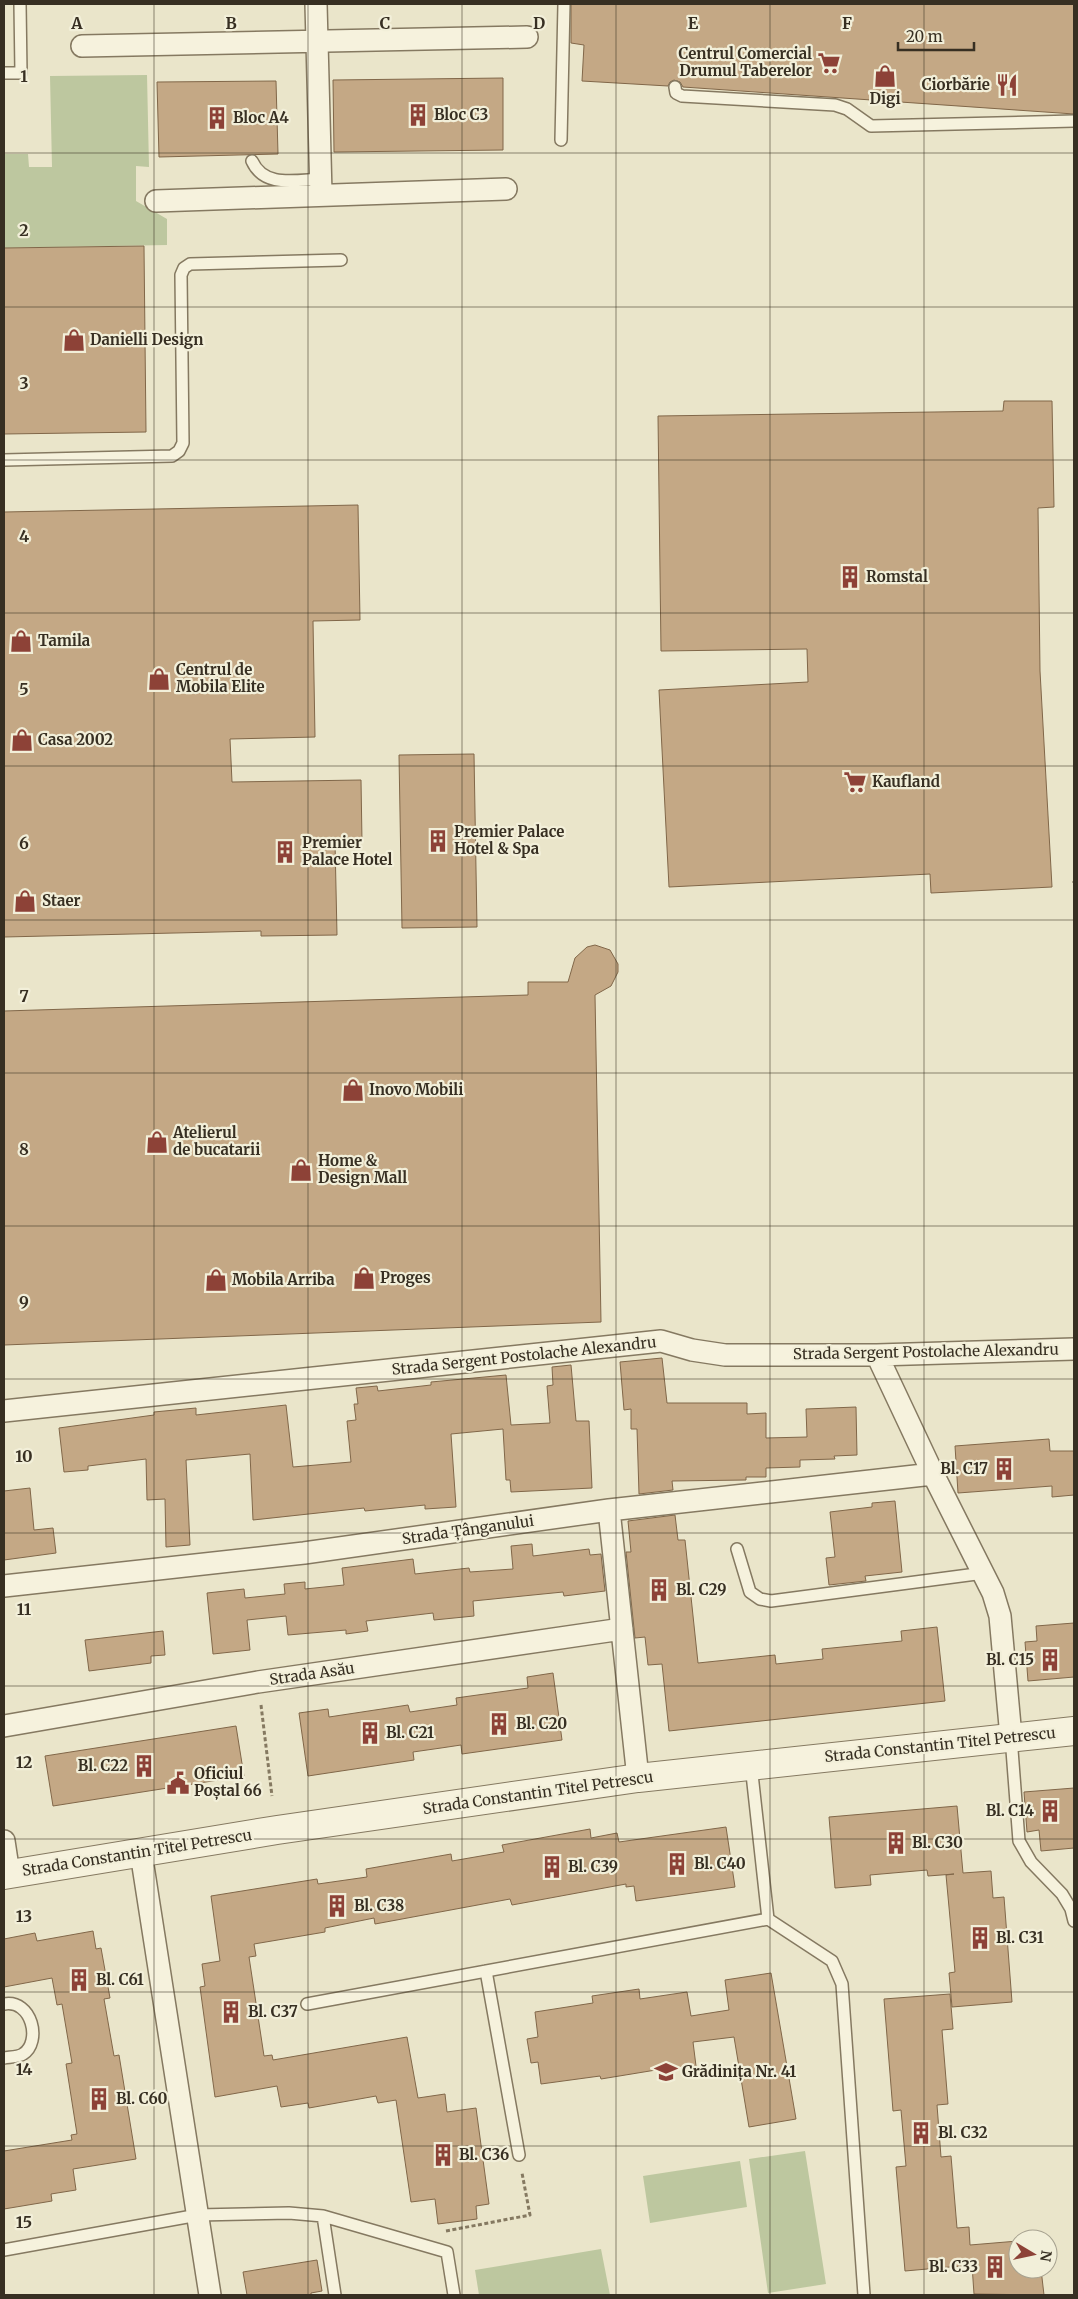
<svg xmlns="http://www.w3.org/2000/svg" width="1078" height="2299" font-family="Merriweather,serif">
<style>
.green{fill:#bdc79f}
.building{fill:#c4a885;stroke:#816749}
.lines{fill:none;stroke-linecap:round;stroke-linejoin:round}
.service-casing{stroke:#857961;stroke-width:14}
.minor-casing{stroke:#857961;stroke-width:24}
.tertiary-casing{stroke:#857961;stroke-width:30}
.path{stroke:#857961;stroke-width:3;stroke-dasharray:4 2.5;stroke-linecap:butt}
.service{stroke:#f6f2dd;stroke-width:11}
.minor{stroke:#f6f2dd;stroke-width:21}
.tertiary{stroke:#f6f2dd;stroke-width:28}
.grid{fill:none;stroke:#372f22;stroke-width:1;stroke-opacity:0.55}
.labels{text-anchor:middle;stroke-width:4.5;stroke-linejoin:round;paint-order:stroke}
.poi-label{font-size:15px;font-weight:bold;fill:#372f22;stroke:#f2efd9;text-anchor:start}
.street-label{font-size:15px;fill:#372f22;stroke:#f2efd9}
.grid-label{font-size:16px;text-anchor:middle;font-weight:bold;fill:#372f22;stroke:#f2efd9;stroke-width:4.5;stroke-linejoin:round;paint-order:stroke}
</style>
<rect width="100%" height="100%" fill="#eae5ca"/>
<path class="green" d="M147 75 149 167 136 166V201L167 219V245L4 248V154H28L29 167H52L50 76Z
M805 2151 826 2284 768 2293 749 2159Z
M740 2161 747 2207 650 2223 643 2176Z
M601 2249 610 2295H479L475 2270Z"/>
<path class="building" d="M571 4H1074V114L683 87 680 82 674 80 670 82 668 86 582 81 584 45 571 43Z
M503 78V150L334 152 333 80Z
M276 81 278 154 159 157 157 82Z
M144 246 146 432 4 434V248Z
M1004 401H1052L1054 507 1038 508 1040 671 1052 887 931 893 930 874 669 887 659 690 808 682 807 649 661 651 658 416 1003 411Z
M358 505 360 620 313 621 315 737 230 739 232 782 361 780 362 842H335L337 935 261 936V931L4 937V512Z
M474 754 477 927 402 928 399 755Z
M595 945 610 950 618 964V972L611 986 595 995 601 1322 4 1345V1011L528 995V982H568L575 958 587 947Z
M662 1358 667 1403H747V1414L766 1413V1438L807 1437 806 1409 856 1407 857 1455 834 1456 835 1459 800 1460V1467L766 1468V1477H746V1480L672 1481 673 1490 639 1494 637 1429H631V1409L624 1410 620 1362Z
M571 1365 576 1421H589L592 1488 511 1492 510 1480H506L503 1429 451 1434 456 1507 425 1509V1505L365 1511 364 1508 253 1520 250 1454 186 1460 190 1545 166 1547 165 1499 147 1500 146 1459 88 1466V1470L64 1472 59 1428 154 1415V1412L196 1408V1415L286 1405 293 1467 351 1462 347 1421 356 1420 354 1404H358L356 1388 377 1386 378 1391 431 1385V1382L506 1375 511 1425 550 1423 547 1386 553 1385 552 1367Z
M1049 1439 1050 1451H1074V1495L1052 1497V1486L958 1493 955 1446Z
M30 1488 34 1530 53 1528 56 1553 4 1560V1491Z
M895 1501 902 1572 865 1576 866 1581 829 1585 826 1558 835 1557 830 1512 872 1507V1503Z
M675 1515 678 1540H685L698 1663 775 1655 776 1664 823 1659 822 1649 902 1641 901 1631 937 1627 945 1701 669 1731 662 1664 648 1665 645 1637 635 1638 626 1552H631L628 1521Z
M532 1544 533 1556 589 1549 590 1555 601 1554 605 1591 564 1596 563 1592 473 1601 474 1616 434 1620 433 1613 366 1621 368 1631 346 1634V1630L288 1635 286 1616 247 1620 250 1650 213 1654 207 1593 244 1589 245 1598 285 1594 284 1584 305 1582V1589L344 1585 342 1568 413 1559 415 1574 469 1568 470 1572 513 1569 511 1546Z
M1074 1623V1677L1028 1681 1025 1642 1037 1641 1036 1626Z
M163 1631 165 1655 151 1656V1663L89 1671 85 1640Z
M553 1673 562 1740 462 1754 461 1745 441 1748 413 1752 414 1760 308 1776 299 1713 328 1709 329 1717 408 1705 410 1712 457 1705 456 1698 528 1688 527 1677Z
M236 1726 244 1776 53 1806 45 1756Z
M1074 1788V1848L1041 1851 1039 1830 1027 1832 1024 1792Z
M957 1806 963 1873 991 1871 993 1898 1004 1897 1012 2002 952 2007 949 1973 955 1972 946 1875 954 1874 928 1876 927 1870 870 1875 871 1885 835 1888 829 1817Z
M726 1827 735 1887 636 1901 634 1886 626 1887V1884L512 1905 510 1899 375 1924 374 1918 325 1928V1932L254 1944 256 1956 249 1957 264 2056 272 2055 273 2060 407 2037 418 2098 445 2094 447 2112 476 2108 489 2204 476 2206 477 2219 438 2224 435 2199 411 2202 396 2100 378 2103 376 2096 309 2108 308 2103 281 2107 277 2086 215 2097 200 1987 205 1986 202 1964 220 1961 211 1896 317 1879 318 1884 367 1877 366 1869 451 1854 452 1861 504 1852 502 1845 590 1829 591 1838 617 1833 619 1842Z
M93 1931 96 1949 101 1948 110 1998 104 1999 114 2056 119 2055 136 2159 73 2169 76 2190 51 2194 52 2201 4 2209V2151L72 2140 71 2135 77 2134 66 2064 72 2063 62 2004 57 2005 52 1978 4 1987V1939L35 1933 37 1941Z
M771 1973 796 2119 749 2127 734 2037 693 2042 696 2066 662 2071V2069L601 2079 600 2076 541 2084 538 2062 531 2063 527 2039 538 2037 535 2012 593 2003 592 1996 639 1989 640 1999 687 1992 691 2016 729 2010 725 1980Z
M950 1994 953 2029 942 2030 948 2104 937 2105 941 2157 951 2156 957 2228 969 2227 970 2245 1018 2241V2269H1041L1044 2295 974 2294 972 2265 905 2271 896 2167 906 2166 901 2110 893 2111 884 1999Z
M317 2260 322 2291 311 2293V2295H247L243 2272Z"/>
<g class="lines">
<defs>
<path id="service" d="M4 73H21L20 4
M675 87 676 93 682 96 835 105 847 109 871 126 1074 121
M561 140 564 4
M252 161C264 188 295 180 321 179
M4 460 172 456 179 451 183 443 181 275 184 268 190 264 341 260
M737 1549 750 1592 760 1599 771 1601 984 1573
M1011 1737 1019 1841 1031 1862 1062 1894 1071 1909 1074 1921
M751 1765 768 1919 832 1961 842 1984 864 2295
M486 1971 519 2155
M4 2004C32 1999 42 2042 23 2054 19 2057 9 2057 4 2058
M307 2004 768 1919
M323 2216 335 2295
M4 2250 198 2215 289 2213 323 2216 447 2252 454 2295"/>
<path id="minor" d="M316 4 321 194
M82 46 527 37
M156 201 506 189
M877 1355 933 1474 993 1593 1000 1616 1011 1737
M4 1411 661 1341 692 1350 725 1355H877L1074 1349
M609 1510 638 1778
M4 1586 304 1553 609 1510 933 1474
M4 1726 258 1682 622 1629
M4 1841 9 1874
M141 1853 210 2295"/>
<path id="tertiary" d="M4 1875 277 1830 638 1778 1074 1731"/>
</defs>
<use href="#service" class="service-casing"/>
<use href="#minor" class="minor-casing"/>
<use href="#tertiary" class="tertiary-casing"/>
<path class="path" d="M1073 883 1074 882
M261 1705 272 1796
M446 2231 530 2215 522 2173"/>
<use href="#service" class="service"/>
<use href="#minor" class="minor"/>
<use href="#tertiary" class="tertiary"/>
</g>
<path class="grid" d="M154 4V2295M308 4V2295M462 4V2295M616 4V2295M770 4V2295M924 4V2295M4 153H1074M4 307H1074M4 460H1074M4 613H1074M4 766H1074M4 920H1074M4 1073H1074M4 1226H1074M4 1379H1074M4 1533H1074M4 1686H1074M4 1839H1074M4 1992H1074M4 2146H1074"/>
<defs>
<symbol id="supermarket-bare" viewBox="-9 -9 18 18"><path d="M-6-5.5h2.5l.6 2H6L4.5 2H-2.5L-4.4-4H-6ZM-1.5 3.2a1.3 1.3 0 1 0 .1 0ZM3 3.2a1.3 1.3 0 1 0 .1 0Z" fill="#8d4237" stroke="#f2efd9" stroke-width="2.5" paint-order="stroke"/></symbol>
<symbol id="shop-bare" viewBox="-9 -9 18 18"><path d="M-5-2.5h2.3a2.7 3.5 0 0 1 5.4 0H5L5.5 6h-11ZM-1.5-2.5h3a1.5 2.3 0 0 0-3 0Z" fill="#8d4237" stroke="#f2efd9" stroke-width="2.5" paint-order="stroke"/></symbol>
<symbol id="restaurant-bare" viewBox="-9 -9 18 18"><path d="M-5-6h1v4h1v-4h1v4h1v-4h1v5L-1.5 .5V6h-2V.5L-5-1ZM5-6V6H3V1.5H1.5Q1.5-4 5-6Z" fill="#8d4237" stroke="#f2efd9" stroke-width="2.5" paint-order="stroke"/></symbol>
<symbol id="building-bare" viewBox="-9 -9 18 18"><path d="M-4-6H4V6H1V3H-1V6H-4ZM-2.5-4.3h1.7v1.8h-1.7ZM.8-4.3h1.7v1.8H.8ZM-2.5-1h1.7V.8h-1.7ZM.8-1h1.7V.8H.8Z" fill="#8d4237" stroke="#f2efd9" stroke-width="2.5" paint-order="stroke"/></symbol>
<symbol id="civic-bare" viewBox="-9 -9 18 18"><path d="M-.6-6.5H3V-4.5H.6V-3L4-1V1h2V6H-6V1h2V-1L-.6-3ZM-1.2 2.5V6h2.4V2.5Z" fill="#8d4237" stroke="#f2efd9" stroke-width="2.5" paint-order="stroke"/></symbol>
<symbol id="school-bare" viewBox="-9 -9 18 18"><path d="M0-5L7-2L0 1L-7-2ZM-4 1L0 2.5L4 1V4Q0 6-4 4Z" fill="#8d4237" stroke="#f2efd9" stroke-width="2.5" paint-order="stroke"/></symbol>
</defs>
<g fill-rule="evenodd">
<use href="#supermarket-bare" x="813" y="47" width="32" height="32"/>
<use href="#shop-bare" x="869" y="60" width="32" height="32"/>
<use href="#restaurant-bare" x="991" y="69" width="32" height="32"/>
<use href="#building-bare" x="402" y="99" width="32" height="32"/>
<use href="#building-bare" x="201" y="102" width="32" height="32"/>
<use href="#shop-bare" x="58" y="324" width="32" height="32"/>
<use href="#building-bare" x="834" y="561" width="32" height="32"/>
<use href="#shop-bare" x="5" y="625" width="32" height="32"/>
<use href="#shop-bare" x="143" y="663" width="32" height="32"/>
<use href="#shop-bare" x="6" y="724" width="32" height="32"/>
<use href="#supermarket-bare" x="839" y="766" width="32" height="32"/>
<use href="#building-bare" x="422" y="825" width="32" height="32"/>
<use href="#building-bare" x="269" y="836" width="32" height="32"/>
<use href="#shop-bare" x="9" y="885" width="32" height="32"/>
<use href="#shop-bare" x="337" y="1074" width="32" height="32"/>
<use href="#shop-bare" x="141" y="1126" width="32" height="32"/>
<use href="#shop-bare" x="285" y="1154" width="32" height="32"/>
<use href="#shop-bare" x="348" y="1262" width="32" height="32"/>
<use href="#shop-bare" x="200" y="1264" width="32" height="32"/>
<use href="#building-bare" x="988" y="1453" width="32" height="32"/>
<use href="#building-bare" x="643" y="1574" width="32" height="32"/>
<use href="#building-bare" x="1034" y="1644" width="32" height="32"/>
<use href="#building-bare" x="483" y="1708" width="32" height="32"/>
<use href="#building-bare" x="354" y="1717" width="32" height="32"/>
<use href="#building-bare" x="128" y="1750" width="32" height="32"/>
<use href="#civic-bare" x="162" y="1767" width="32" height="32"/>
<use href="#building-bare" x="1034" y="1795" width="32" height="32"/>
<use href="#building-bare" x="880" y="1827" width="32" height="32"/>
<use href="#building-bare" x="661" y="1848" width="32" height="32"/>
<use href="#building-bare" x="536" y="1851" width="32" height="32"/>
<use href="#building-bare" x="321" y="1890" width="32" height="32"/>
<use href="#building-bare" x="964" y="1922" width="32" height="32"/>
<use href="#building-bare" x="63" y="1964" width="32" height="32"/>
<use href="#building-bare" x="215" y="1996" width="32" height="32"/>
<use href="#school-bare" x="650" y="2056" width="32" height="32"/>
<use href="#building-bare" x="83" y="2083" width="32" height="32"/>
<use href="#building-bare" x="905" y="2117" width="32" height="32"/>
<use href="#building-bare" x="427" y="2139" width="32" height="32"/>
<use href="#building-bare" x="979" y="2251" width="32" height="32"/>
</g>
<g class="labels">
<g class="poi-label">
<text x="812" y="59" text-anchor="end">Centrul Comercial<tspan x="812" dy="17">Drumul Taberelor</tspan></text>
<text x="990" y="90" text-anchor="end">Ciorbărie</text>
<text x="885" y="104" text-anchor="middle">Digi</text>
<text x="434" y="120">Bloc C3</text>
<text x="233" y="123">Bloc A4</text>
<text x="90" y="345">Danielli Design</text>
<text x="866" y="582">Romstal</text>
<text x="38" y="646">Tamila</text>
<text x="176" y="675">Centrul de<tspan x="176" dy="17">Mobila Elite</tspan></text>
<text x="38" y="745">Casa 2002</text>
<text x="872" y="787">Kaufland</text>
<text x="454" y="837">Premier Palace<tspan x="454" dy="17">Hotel &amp; Spa</tspan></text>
<text x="302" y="848">Premier<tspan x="302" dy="17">Palace Hotel</tspan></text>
<text x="42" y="906">Staer</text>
<text x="369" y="1095">Inovo Mobili</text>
<text x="173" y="1138">Atelierul<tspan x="173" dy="17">de bucatarii</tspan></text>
<text x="318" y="1166">Home &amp;<tspan x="318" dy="17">Design Mall</tspan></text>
<text x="380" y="1283">Proges</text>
<text x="232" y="1285">Mobila Arriba</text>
<text x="988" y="1474" text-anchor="end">Bl. C17</text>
<text x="676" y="1595">Bl. C29</text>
<text x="1034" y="1665" text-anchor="end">Bl. C15</text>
<text x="516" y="1729">Bl. C20</text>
<text x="386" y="1738">Bl. C21</text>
<text x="128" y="1771" text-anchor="end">Bl. C22</text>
<text x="194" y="1779">Oficiul<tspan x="194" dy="17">Poștal 66</tspan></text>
<text x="1034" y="1816" text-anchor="end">Bl. C14</text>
<text x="912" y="1848">Bl. C30</text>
<text x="694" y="1869">Bl. C40</text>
<text x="568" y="1872">Bl. C39</text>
<text x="354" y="1911">Bl. C38</text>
<text x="996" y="1943">Bl. C31</text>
<text x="96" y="1985">Bl. C61</text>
<text x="248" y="2017">Bl. C37</text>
<text x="682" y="2077">Grădinița Nr. 41</text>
<text x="116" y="2104">Bl. C60</text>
<text x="938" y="2138">Bl. C32</text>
<text x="459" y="2160">Bl. C36</text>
<text x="978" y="2272" text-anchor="end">Bl. C33</text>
</g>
<g class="street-label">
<text transform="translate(926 1352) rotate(-1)" y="5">Strada Sergent Postolache Alexandru</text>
<text transform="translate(524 1356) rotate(-6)" y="5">Strada Sergent Postolache Alexandru</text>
<text transform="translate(468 1530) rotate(-8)" y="5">Strada Țânganului</text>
<text transform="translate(312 1674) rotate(-8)" y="5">Strada Asău</text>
<text transform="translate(940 1745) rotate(-6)" y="5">Strada Constantin Titel Petrescu</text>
<text transform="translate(538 1793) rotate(-8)" y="5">Strada Constantin Titel Petrescu</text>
<text transform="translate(137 1853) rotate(-9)" y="5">Strada Constantin Titel Petrescu</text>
</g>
</g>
<g class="grid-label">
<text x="77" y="29">A</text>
<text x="231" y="29">B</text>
<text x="385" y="29">C</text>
<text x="539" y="29">D</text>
<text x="693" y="29">E</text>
<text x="847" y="29">F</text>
<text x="24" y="82">1</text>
<text x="24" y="236">2</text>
<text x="24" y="389">3</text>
<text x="24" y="542">4</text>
<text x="24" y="695">5</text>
<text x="24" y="849">6</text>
<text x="24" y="1002">7</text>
<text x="24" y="1155">8</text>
<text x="24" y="1308">9</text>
<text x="24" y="1462">10</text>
<text x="24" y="1615">11</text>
<text x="24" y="1768">12</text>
<text x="24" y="1922">13</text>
<text x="24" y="2075">14</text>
<text x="24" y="2228">15</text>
</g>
<rect width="1078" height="2299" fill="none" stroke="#372f22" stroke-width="10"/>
<g transform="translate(1033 2254) rotate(99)"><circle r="24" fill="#f2efd9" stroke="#a7a290"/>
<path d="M0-4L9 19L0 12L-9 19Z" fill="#8d4237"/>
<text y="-8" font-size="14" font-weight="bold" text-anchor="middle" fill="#372f22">N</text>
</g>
<path d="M898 42v8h76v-8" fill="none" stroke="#372f22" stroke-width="2.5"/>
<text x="906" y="42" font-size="15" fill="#372f22" stroke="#f2efd9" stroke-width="4" paint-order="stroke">20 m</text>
</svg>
